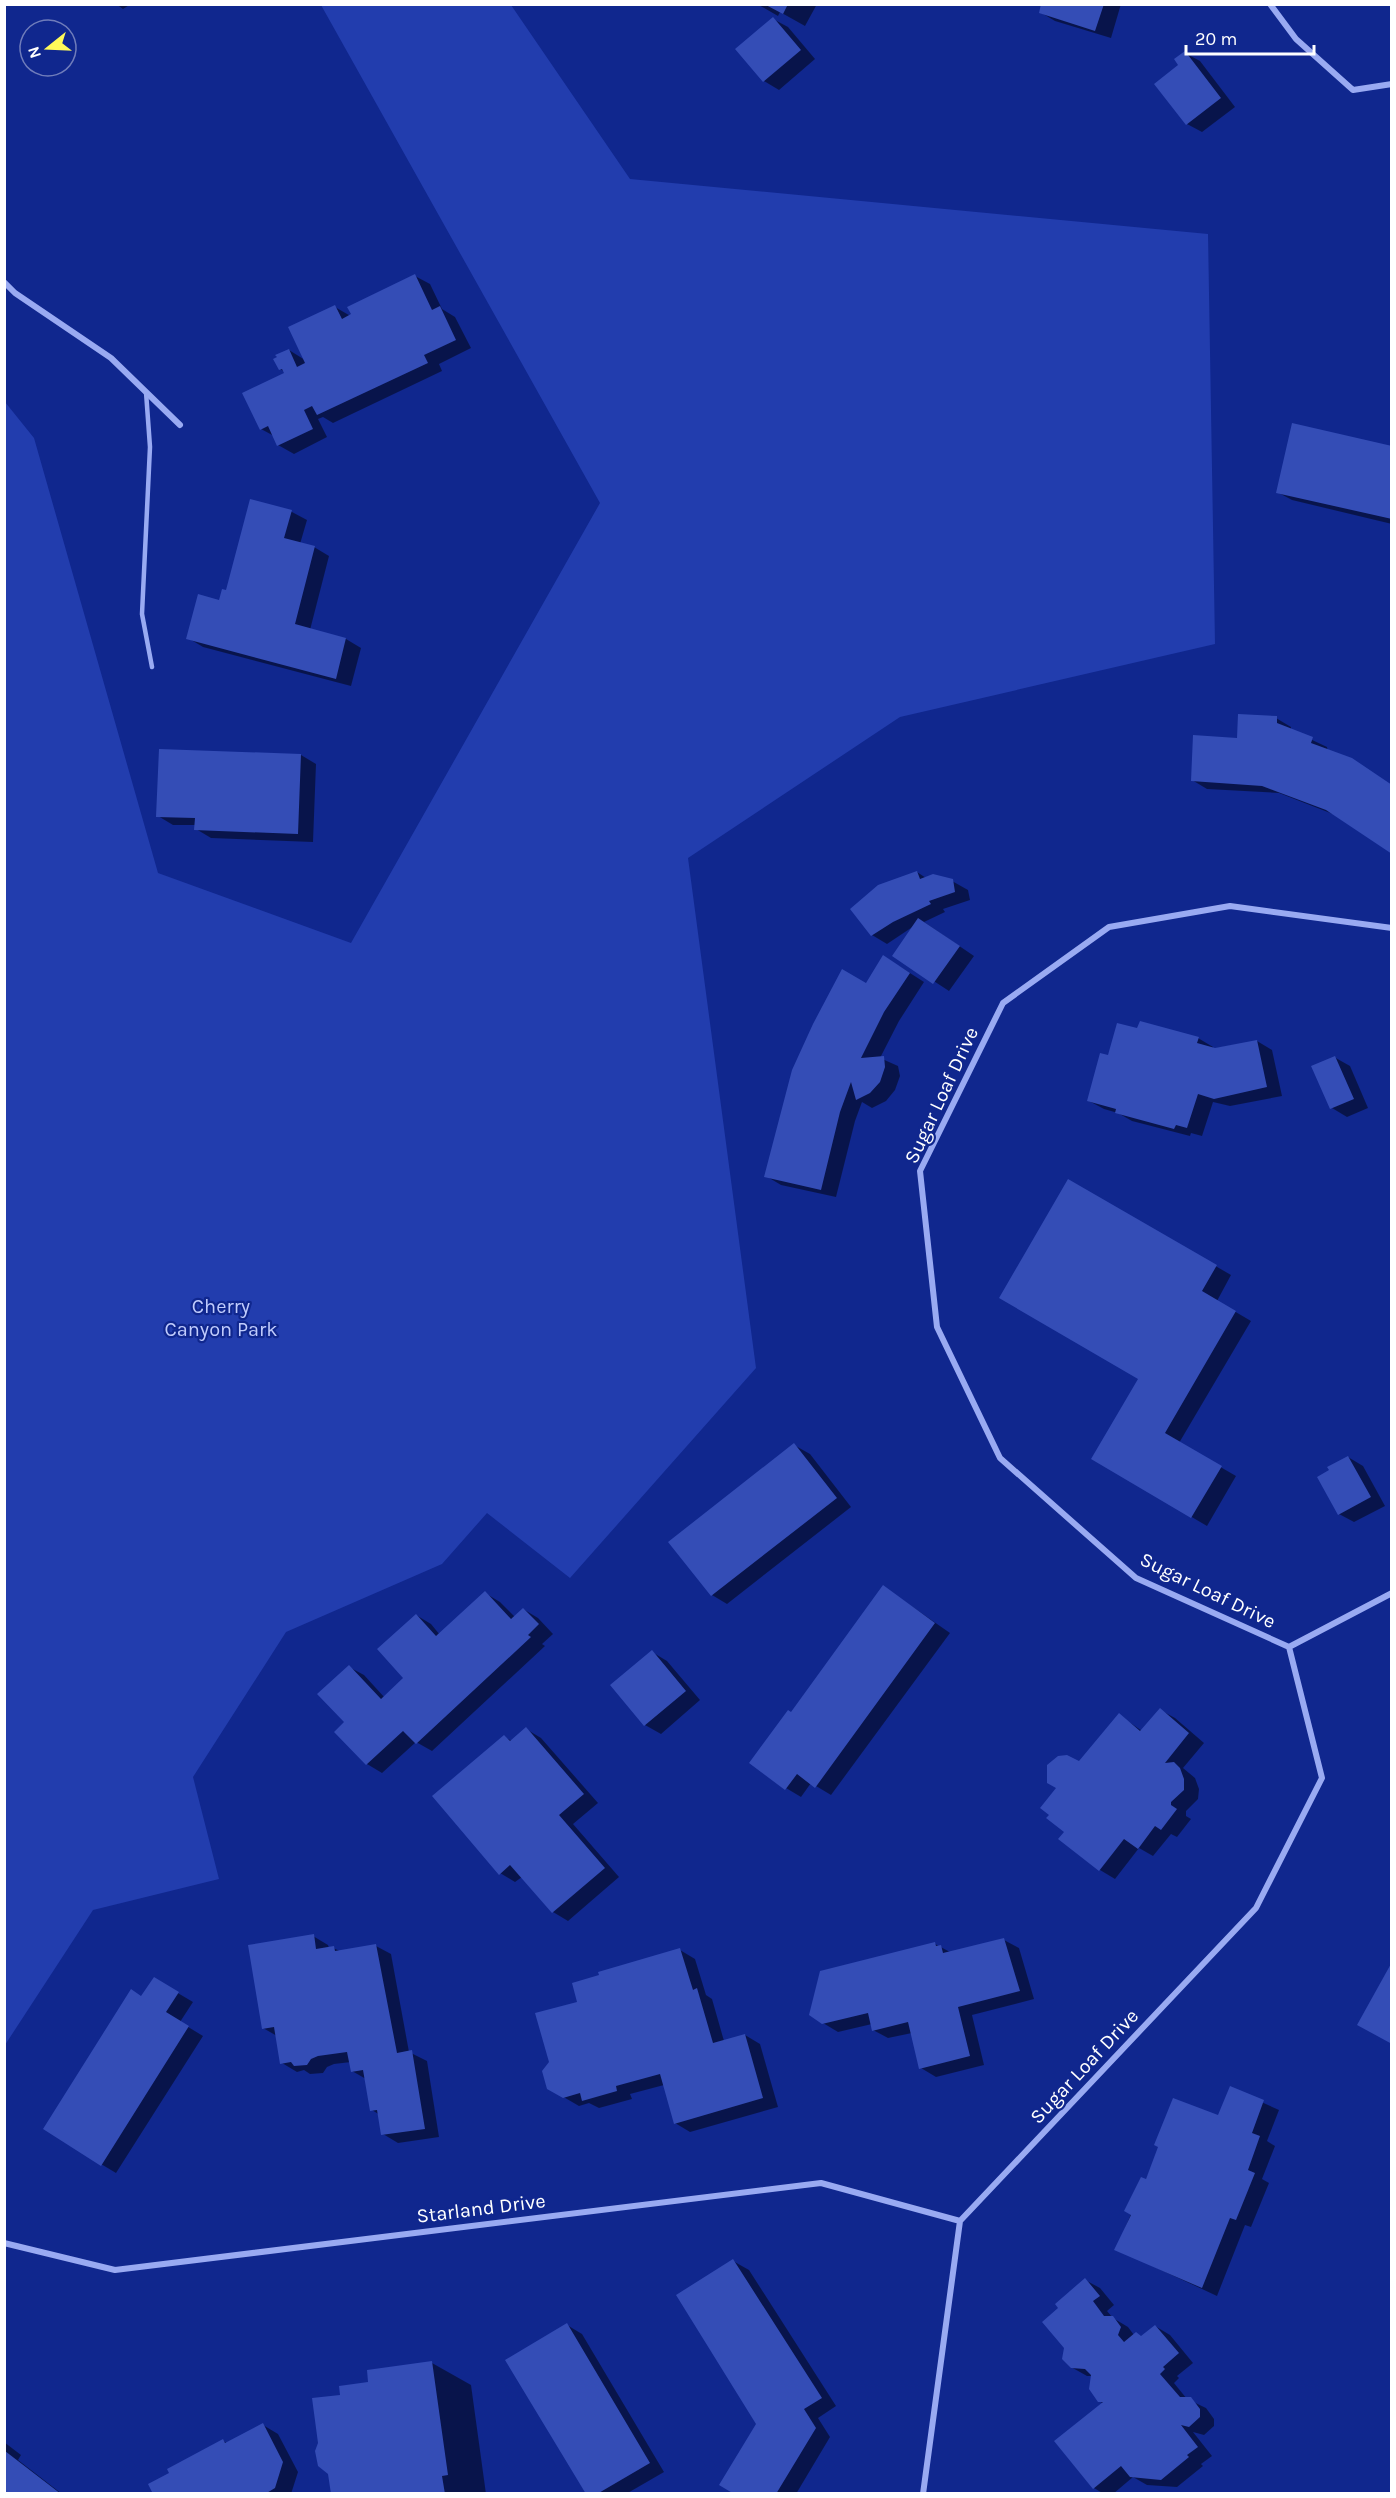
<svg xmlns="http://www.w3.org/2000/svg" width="1396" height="2498" font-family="Karla,sans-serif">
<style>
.green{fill:#223dae}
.shadow{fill:#0007}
.building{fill:#344db6}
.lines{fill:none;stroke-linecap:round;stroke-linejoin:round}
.service{stroke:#99aaf2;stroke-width:4.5}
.minor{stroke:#99aaf2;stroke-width:6}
.labels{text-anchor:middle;stroke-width:4.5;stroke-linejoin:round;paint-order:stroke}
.street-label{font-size:20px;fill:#fff;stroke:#10278e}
.park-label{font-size:20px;fill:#c0ccfd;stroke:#10278e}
</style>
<rect width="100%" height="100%" fill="#10278e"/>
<path class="green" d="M321 5H511L630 179 1208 234 1215 644 900 717 688 858 756 1368 570 1578 487 1513 442 1564 286 1632 193 1777 219 1879 93 1910 5 2045V402L34 438 158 873 351 943 600 503Z"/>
<path class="shadow" d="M116 4H131L123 9Z
M757 4H817L805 26 780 12 778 16Z
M1043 4H1121L1111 38 1055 21 1040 12Z
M773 19 788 27 815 59 779 90 764 81Z
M1185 53 1200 61 1235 107 1202 132 1187 124 1180 66Z
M415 276 430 284 442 309 455 317 471 348 439 364 442 371 333 423 323 417 318 419 327 437 294 454 278 445 274 436 261 429 287 373 280 369 289 350 305 360 335 307 354 318Z
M1392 448V524L1292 500 1277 492Z
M251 501 292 512 307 520 300 544 314 547 329 556 310 630 346 639 361 648 351 686 203 647 188 638 227 592Z
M1276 718 1291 727V730L1327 747 1338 816 1279 793 1207 789 1192 780 1239 739Z
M301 755 316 764 313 842 211 838 196 829V825H173L158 816Z
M917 872 926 878 952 881 968 890 970 900 943 909 945 912 924 922 974 956 949 991 894 955 914 926 887 944 872 935Z
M899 966 924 982 899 1021 880 1058 898 1066 900 1076 895 1090 886 1101 872 1108 862 1102 855 1121 836 1197 781 1185 766 1176 866 985Z
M1138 1030 1198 1038 1213 1047 1212 1049 1257 1041 1272 1050 1282 1096 1230 1106 1213 1102 1202 1136 1191 1133 1190 1136 1132 1121 1118 1113 1104 1109 1089 1101 1109 1057Z
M1334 1057 1350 1066 1368 1108 1347 1117 1332 1108Z
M1069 1181 1231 1275 1217 1301 1251 1321 1179 1443 1236 1476 1207 1526 1093 1459 1140 1378Z
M794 1445 810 1454 851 1507 727 1604 712 1595Z
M1348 1457 1363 1466 1385 1506 1354 1522 1339 1514Z
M884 1587 950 1633 831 1795 811 1783 801 1797 786 1788Z
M485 1593 500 1602 515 1617 523 1609 538 1618 553 1634 542 1644 545 1646 432 1751 416 1742 382 1773 367 1764 336 1732 346 1722 349 1667 364 1675 385 1698 405 1678 416 1615 431 1624 440 1635Z
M652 1652 667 1661 700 1700 661 1734 645 1725 612 1685Z
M1160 1710 1175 1718 1204 1743 1183 1768 1195 1778 1199 1789 1198 1799 1186 1811V1816L1191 1819 1177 1837 1171 1834 1153 1856 1139 1848 1115 1879 1100 1870 1060 1839 1066 1831 1080 1763 1119 1715 1142 1731Z
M526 1729 541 1738 598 1803 573 1824 619 1877 568 1921 553 1912 522 1877 515 1882 500 1873 504 1737 512 1741Z
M313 1936 328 1945 329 1948H333L340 1951 376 1946 391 1954 409 2052 427 2061 439 2137 398 2143 383 2134 380 2115 372 2110 366 2079 352 2071 351 2062 334 2064 327 2067 323 2073 310 2074 304 2070 297 2072 282 2063 277 2036 263 2028Z
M1004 1940 1019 1948 1034 1999 972 2015 984 2065 936 2077 921 2068 912 2033 888 2038 873 2030 872 2024 838 2032 823 2023 935 1944 950 1952Z
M680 1950 695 1959 706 1995 712 1999 724 2041 745 2035 760 2044 778 2107 690 2132 675 2123 664 2085 630 2094 632 2099 599 2108 589 2103 579 2106 548 2088 551 2063 578 2003Z
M154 1979 193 2002 180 2022 203 2036 116 2173 101 2164 142 1997Z
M1230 2088 1279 2110 1267 2141 1275 2146 1262 2179 1269 2183 1251 2227 1245 2225 1217 2296 1116 2249 1160 2147 1219 2117Z
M733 2261 749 2270 836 2406 818 2418 830 2437 796 2494H737L758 2424Z
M1085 2280 1100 2288 1114 2305 1107 2311 1113 2318 1128 2327 1134 2335 1142 2337 1155 2326 1170 2335 1193 2363 1177 2376 1179 2378 1174 2383 1187 2399 1206 2408 1214 2419V2426L1204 2435 1193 2432 1212 2456 1201 2464 1203 2466 1177 2487 1147 2485 1133 2477 1113 2494H1104L1094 2488 1104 2404 1099 2401 1092 2376H1087L1071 2367 1066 2348 1061 2309Z
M567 2325 582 2334 664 2472 626 2494H587Z
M432 2363 471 2385 486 2494H332L341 2396 370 2383Z
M263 2425 278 2434 298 2472 291 2494H155L223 2441 227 2443Z
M4 2442 21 2455 18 2460 62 2494H4Z"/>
<path class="building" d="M764 4H788L783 14Z
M1041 4H1104L1095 31 1039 13Z
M773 17 801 50 763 82 735 49Z
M1185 51 1221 98 1186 125 1154 84 1178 65 1174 59Z
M415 274 432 310 440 306 456 340 424 355 428 363 317 415 312 406 304 410 313 429 277 446 268 426 260 430 242 393 284 373 282 369 279 370 273 359 277 357 275 355 289 349 297 367 305 363 288 327 335 305 342 319 351 314 347 307Z
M1292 423 1392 446V519L1276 493Z
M250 499 292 510 284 538 315 546 295 624 346 638 336 679 186 639 198 594 219 600 222 589 226 590Z
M1238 714 1277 716V723L1313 737 1311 743 1352 758 1392 785V854L1326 810 1262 786 1191 781 1193 735 1237 738Z
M159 749 301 754 298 834 194 830 195 818 156 817Z
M917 871 920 879 933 874 953 879 955 892 929 901 931 904 893 922 871 936 850 909 878 885Z
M918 918 960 946 933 984 892 956Z
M883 955 910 973 884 1012 861 1058 884 1056 885 1067 880 1082 870 1093 856 1100 851 1082 840 1112 821 1190 764 1177 792 1070 813 1024 842 969 866 983Z
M1140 1021 1199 1037 1197 1043 1215 1048 1257 1040 1267 1087 1214 1099 1198 1094 1187 1128 1176 1125 1174 1129 1115 1113 1116 1109 1087 1101 1100 1053 1108 1055 1117 1023 1137 1028Z
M1335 1056 1354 1099 1330 1109 1311 1066Z
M1068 1179 1217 1265 1202 1291 1236 1311 1165 1433 1222 1466 1191 1518 1091 1459 1138 1379 999 1298Z
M794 1443 837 1498 711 1596 668 1542Z
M1348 1456 1371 1497 1338 1515 1317 1477 1329 1470 1327 1467Z
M883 1585 935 1623 815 1788 797 1774 785 1790 749 1763 788 1710 791 1712Z
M485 1591 511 1619 523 1608 539 1624 528 1635 531 1637 416 1744 403 1731 366 1765 334 1732 344 1722 317 1694 349 1665 381 1699 403 1678 377 1649 416 1614 436 1636Z
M652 1650 686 1691 644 1726 610 1685Z
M1160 1708 1189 1733 1165 1763 1174 1762 1180 1768 1184 1779V1790L1171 1802V1805L1177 1809 1161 1830 1155 1826 1138 1849 1124 1839 1099 1871 1058 1839 1064 1832 1046 1818 1049 1815 1040 1808 1056 1788 1047 1783V1765L1058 1756 1067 1755 1079 1761 1119 1713 1140 1731Z
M526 1727 584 1794 559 1815 605 1868 552 1913 510 1865 499 1875 432 1796 504 1735 510 1741Z
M314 1934 316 1949 334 1946 335 1951 376 1944 397 2053 412 2050 425 2129 381 2135 377 2110 370 2111 363 2070 351 2072 347 2052 318 2056 311 2059 307 2065 294 2066 291 2062 280 2064 274 2027 262 2029 248 1945Z
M1004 1938 1020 1991 958 2007 970 2056 919 2069 908 2022 872 2031 868 2013 822 2024 809 2015 820 1971 935 1942 936 1946 941 1945 943 1953Z
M680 1948 693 1990 697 1988 713 2043 745 2034 763 2098 674 2124 660 2074 616 2086 617 2091 582 2101 580 2093 563 2098 547 2089 542 2071 549 2062 535 2013 577 2002 572 1983 599 1975 598 1972Z
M1392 1962V2044L1357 2025Z
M154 1977 179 1992 166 2012 189 2026 101 2166 43 2129 131 1989 141 1996Z
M1230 2086 1264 2100 1252 2133 1260 2136 1248 2170 1255 2173 1236 2220 1230 2218 1202 2288 1114 2250 1131 2215 1124 2211 1141 2177 1146 2179 1158 2147 1154 2145 1173 2098 1218 2115Z
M733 2259 822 2398 804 2409 816 2428 776 2494H734L719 2485 756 2424 676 2295Z
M1085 2278 1100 2296 1093 2301 1104 2316H1113L1121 2327 1118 2335 1124 2342 1136 2332 1141 2336 1155 2325 1179 2353 1163 2367 1165 2369 1160 2374 1180 2397H1191L1200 2409V2417L1189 2427 1181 2425 1198 2447 1187 2455 1189 2457 1161 2480 1130 2477 1121 2466 1093 2489 1054 2441 1103 2402H1098L1089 2389 1091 2375 1085 2369 1071 2368 1062 2359 1064 2348 1042 2322 1058 2308 1055 2304Z
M567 2323 650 2463 597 2494H586L505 2360Z
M432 2361 448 2475 442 2476 445 2494H331L328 2474 318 2466 315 2451 318 2443 312 2398 340 2395 339 2386 368 2382 367 2370Z
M263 2423 283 2462 275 2488 265 2494H239L238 2492 234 2494H153L148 2484 169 2473 167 2469 223 2439 225 2443Z
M5 2451 61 2494H5Z"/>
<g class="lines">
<path class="service" d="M146 392 150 447 142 614 152 667"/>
<path class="minor" d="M1270 4 1296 39 1353 90 1392 84
M4 282 15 293 111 358 180 425
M1289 1647 1136 1578 1000 1458 937 1327 920 1171 1003 1003 1109 927 1230 906 1392 928
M1289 1647 1392 1593
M4 2243 115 2270 821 2183 960 2221
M923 2494 960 2221 1256 1908 1322 1778 1289 1647"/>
</g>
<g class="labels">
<g class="street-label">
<text transform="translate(941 1095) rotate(-65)" y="7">Sugar Loaf Drive</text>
<text transform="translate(1208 1590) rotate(26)" y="7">Sugar Loaf Drive</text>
<text transform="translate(1084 2066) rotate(-47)" y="7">Sugar Loaf Drive</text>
<text transform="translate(481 2208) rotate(-7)" y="7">Starland Drive</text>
</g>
<g class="park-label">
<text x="221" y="1313">Cherry<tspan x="221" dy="23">Canyon Park</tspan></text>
</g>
</g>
<rect width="1396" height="2498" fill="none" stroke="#ffffff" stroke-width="12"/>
<g transform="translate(48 48) rotate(252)"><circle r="28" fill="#10278e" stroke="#707dbb" stroke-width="1.5"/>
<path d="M0-4.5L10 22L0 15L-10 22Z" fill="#fffa5a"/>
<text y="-9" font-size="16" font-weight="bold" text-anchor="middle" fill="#ffffff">N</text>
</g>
<path d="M1186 45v9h128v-9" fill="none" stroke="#ffffff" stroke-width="3"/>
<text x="1195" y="45" font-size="18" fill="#ffffff" stroke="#10278e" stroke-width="4.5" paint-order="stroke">20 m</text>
</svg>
